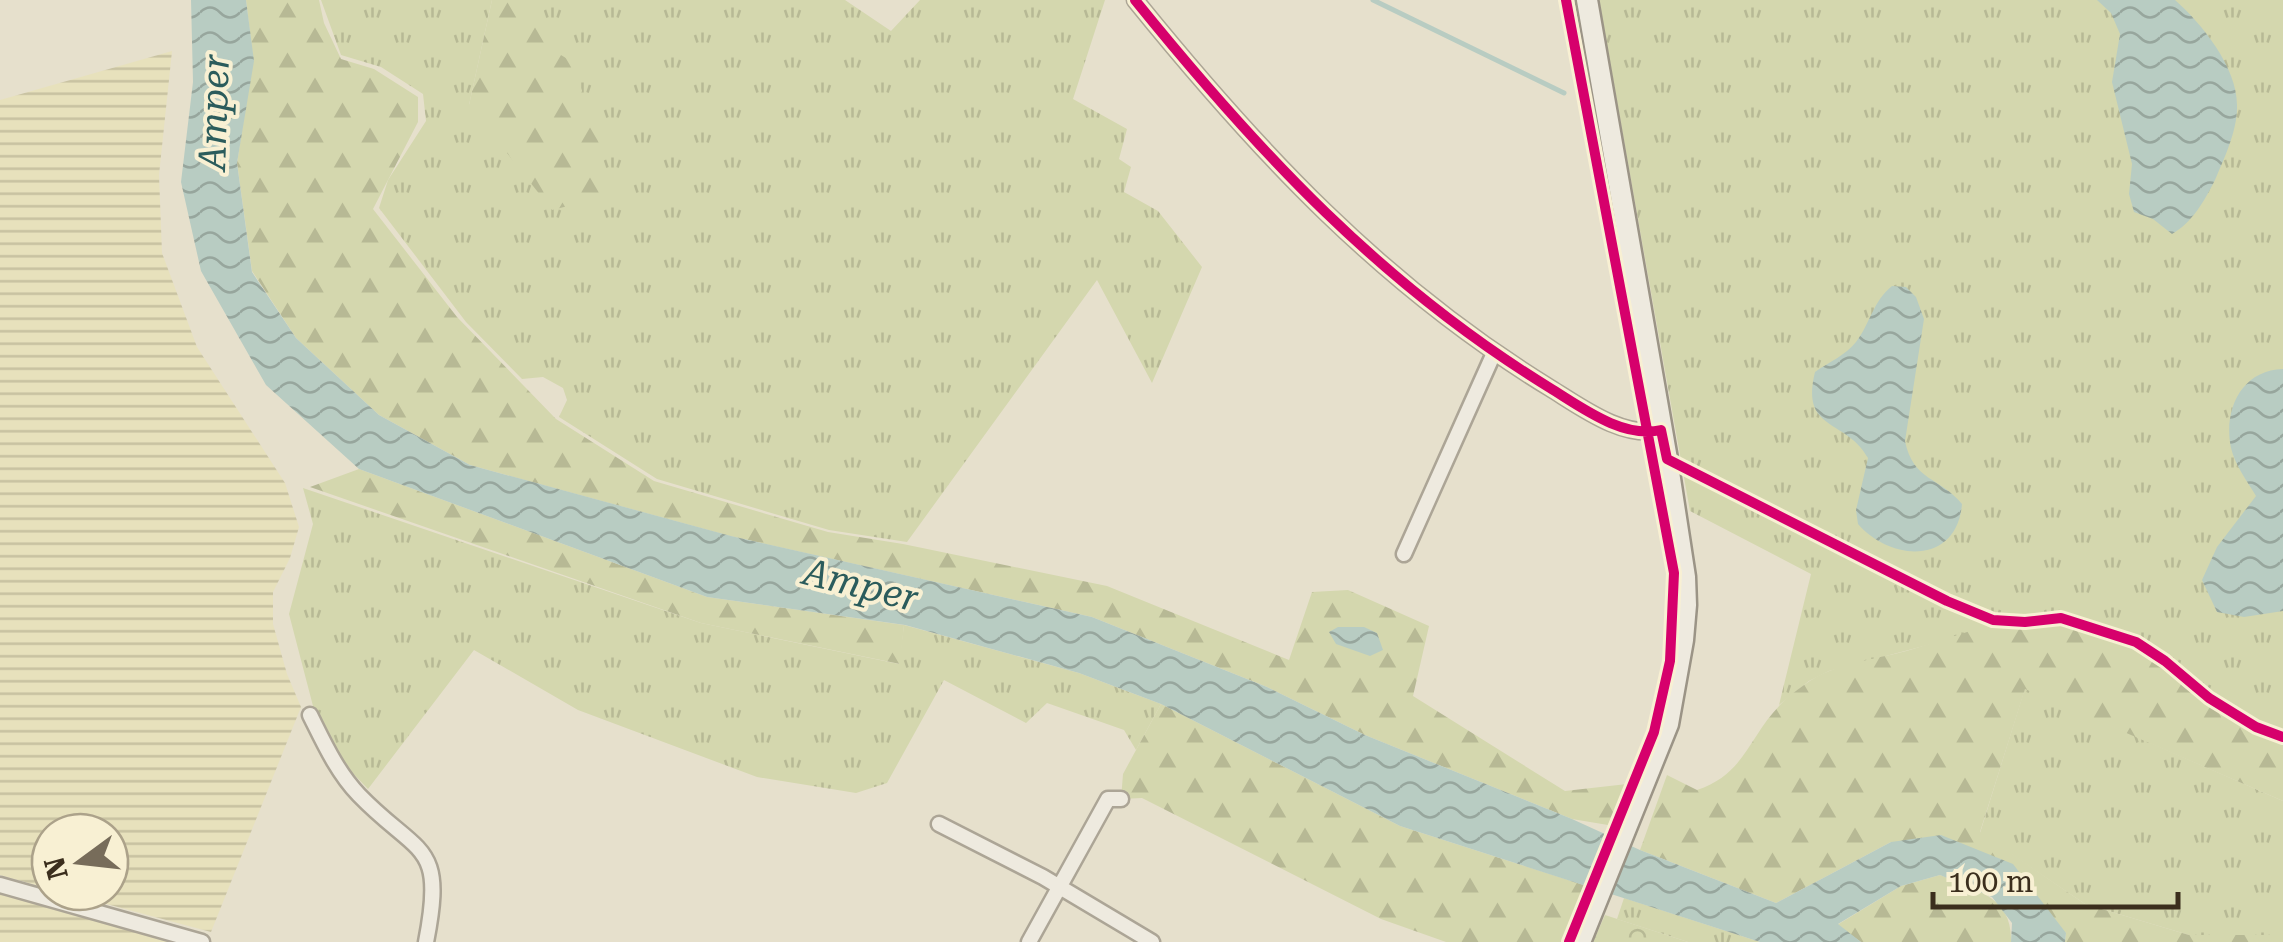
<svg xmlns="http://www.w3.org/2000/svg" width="2283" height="942" font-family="'Roboto Serif',serif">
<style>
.farmland{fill:url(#farmland-rules)}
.grass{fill:url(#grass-tufts)}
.forest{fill:url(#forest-firs)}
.park{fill:url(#park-crowns)}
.water{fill:url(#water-waves)}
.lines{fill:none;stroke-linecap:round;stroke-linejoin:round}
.stream{stroke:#b8ccc2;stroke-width:5}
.street-casing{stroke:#aca596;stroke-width:19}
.secondary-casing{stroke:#9b9486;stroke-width:25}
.street{stroke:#eeeadf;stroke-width:14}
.secondary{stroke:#eeeadf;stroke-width:20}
.cycleway-casing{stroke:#f8f0d3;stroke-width:16}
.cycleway{stroke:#d6006c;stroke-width:10}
.labels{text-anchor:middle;stroke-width:8;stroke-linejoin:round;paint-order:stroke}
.water-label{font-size:38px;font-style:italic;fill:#2b5c5c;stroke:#f8f0d3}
</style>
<defs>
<pattern id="farmland-rules" width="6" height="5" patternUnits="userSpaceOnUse" patternTransform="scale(2.5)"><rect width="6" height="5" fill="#e7e1bc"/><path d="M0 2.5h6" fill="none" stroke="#c7c1a1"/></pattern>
<pattern id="grass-tufts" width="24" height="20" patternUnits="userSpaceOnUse" patternTransform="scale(2.5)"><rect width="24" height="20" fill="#d4d7ae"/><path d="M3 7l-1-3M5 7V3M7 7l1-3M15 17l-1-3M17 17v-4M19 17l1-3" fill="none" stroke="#b7b995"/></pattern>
<pattern id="forest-firs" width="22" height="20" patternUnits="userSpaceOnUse" patternTransform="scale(2.5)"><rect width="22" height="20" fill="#d4d7ae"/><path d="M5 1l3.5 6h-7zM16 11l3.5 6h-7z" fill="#b7b995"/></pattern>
<pattern id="park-crowns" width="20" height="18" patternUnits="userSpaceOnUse" patternTransform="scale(2.5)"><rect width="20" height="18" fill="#d4d7ae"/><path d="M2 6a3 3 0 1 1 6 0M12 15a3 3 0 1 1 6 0" fill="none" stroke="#b7b995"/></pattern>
<pattern id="water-waves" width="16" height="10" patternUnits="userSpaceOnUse" patternTransform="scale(2.5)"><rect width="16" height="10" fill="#b8ccc2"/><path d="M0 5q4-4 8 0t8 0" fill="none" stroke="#97a69d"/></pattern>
</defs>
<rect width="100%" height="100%" fill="#e6e0cc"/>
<path class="farmland" d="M172 51 159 175 162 253 197 347 285 483 299 527 290 558 273 592V624L287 674 301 707 211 932 62 892H110V832H50V889L0 875V100Z
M0 893 173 942H0Z"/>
<path class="grass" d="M321 0H492L469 105 543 45 544 0H845L891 31 920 0H1105L1073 99 1127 129 1119 159 1131 167 1124 192 1158 211 1202 267 1152 383 1097 280 907 542 829 530 657 479 559 417 567 400 563 388 543 377 522 379 466 322 379 208 388 180 426 121 423 94 381 67 341 55Z
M1599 0H2283V738C2231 713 2189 673 2140 642 2117 627 2086 623 2061 610L1829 671 1809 681 1779 705 1811 574 1690 511Z
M303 488 701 623 899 664 904 625 1079 673 1161 704 1136 750 1124 730 1047 703 1026 723 944 680 887 783 856 793 757 777 578 710 474 650 368 789 342 762 319 729 289 614 313 524Z
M2025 688 2283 801V935H2189L2085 904 1980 833Z
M1624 898 1760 942H1688L1617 919Z"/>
<path class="forest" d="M246 0H319L324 23 341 59 374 69 418 97V122L373 209 457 317 556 419 654 481 828 532 903 544 1107 586 1289 660 1312 592 1348 590 1429 626 1413 696 1565 791 1627 784 1608 825 1572 819 1365 735 1267 687 1092 617 730 536 470 465 379 415 296 338 252 271 237 163 253 58Z
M492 0H544V45L571 61 594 123 612 195 552 210 469 105Z
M359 469 707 597 904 625 900 664 701 623 310 487Z
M2061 610C2086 623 2117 627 2140 642 2189 673 2231 713 2283 738V801L2025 689 1980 832 2085 904 2189 935H2283V942H2065L2066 933 1891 842 1776 903 1640 850 1667 775 1697 790C1745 774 1748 738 1780 705 1787 697 1796 691 1804 685 1834 662 1877 660 1913 649 1963 634 2009 616 2061 610Z
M1161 704 1400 826 1587 886 1564 942H1446L1381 919 1142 798 1121 799 1123 774Z
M1940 875C1975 889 2013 897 2011 942H1861L1837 925 1901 886Z"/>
<path class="park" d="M1605 915 1688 942H1593Z"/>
<path class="water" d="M191 0H246L254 61 237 163 252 272 296 338 379 415 470 465 731 536 1092 617 1267 687 1365 735 1572 819 1640 850 1776 903 1891 842 1941 835 2013 864 2066 933 2065 942H2011L2012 923 1992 897 1940 875 1901 886 1838 924 1861 942H1760L1400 826 1161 704 1079 673 905 625 707 597 359 469 266 385 201 271 181 182 193 82Z
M2097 0H2175C2202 24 2237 67 2237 105 2238 129 2224 159 2215 180 2205 200 2192 223 2172 234L2153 219 2134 212 2129 194 2132 164 2112 82 2120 34 2111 13Z
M1892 286 1906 287 1916 297 1924 319 1905 441C1913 481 1940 477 1962 504 1957 565 1891 562 1858 524L1856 510 1868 458C1846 418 1800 432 1815 372 1829 362 1846 355 1856 342 1870 324 1873 301 1892 286Z
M2283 369V611L2244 617 2217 612 2202 580 2217 547 2256 496C2247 481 2235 465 2231 448 2223 409 2242 370 2283 369Z
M1338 627H1364L1377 633 1383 650 1370 656 1336 644 1329 632Z"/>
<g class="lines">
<path class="stream" d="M1373 0 1564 93"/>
<defs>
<path id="street" d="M1135 0C1258 152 1382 285 1550 388 1581 407 1623 439 1661 430
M1404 554 1494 353
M310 715C324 743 337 772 359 795 419 857 446 841 426 942
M939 824 1043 877 1152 942
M0 885 202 942
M1029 942 1108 799H1121"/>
<path id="secondary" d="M1580 942 1668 724 1683 640 1686 605 1685 577 1667 459 1587 0"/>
</defs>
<use href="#street" class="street-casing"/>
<use href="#secondary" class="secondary-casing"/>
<use href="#street" class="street"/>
<use href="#secondary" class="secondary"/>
<defs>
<path id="cycleway" d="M1135 0C1258 152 1382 285 1550 388 1581 407 1623 439 1661 430L1667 459 1947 601 1993 620 2025 622 2061 618 2136 642 2165 661 2209 698 2256 727 2283 737
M1566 0 1674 573 1670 661 1654 732 1569 942"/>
</defs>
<use href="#cycleway" class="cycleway-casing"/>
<use href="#cycleway" class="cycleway"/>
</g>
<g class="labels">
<g class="water-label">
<text transform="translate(214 112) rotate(-88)" y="13">Amper</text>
<text transform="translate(861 585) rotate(14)" y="13">Amper</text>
</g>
</g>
<g transform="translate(80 862) rotate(255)"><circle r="48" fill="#f8f0d3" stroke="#aca28a" stroke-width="2.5"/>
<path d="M0-8L18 38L0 25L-18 38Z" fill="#776c5a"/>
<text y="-15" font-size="28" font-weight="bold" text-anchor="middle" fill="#3b2e1d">N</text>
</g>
<path d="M1933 892v15h245v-15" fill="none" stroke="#3b2e1d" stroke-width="5"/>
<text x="1948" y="892" font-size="30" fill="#3b2e1d" stroke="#f8f0d3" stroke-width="8" paint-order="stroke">100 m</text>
</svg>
